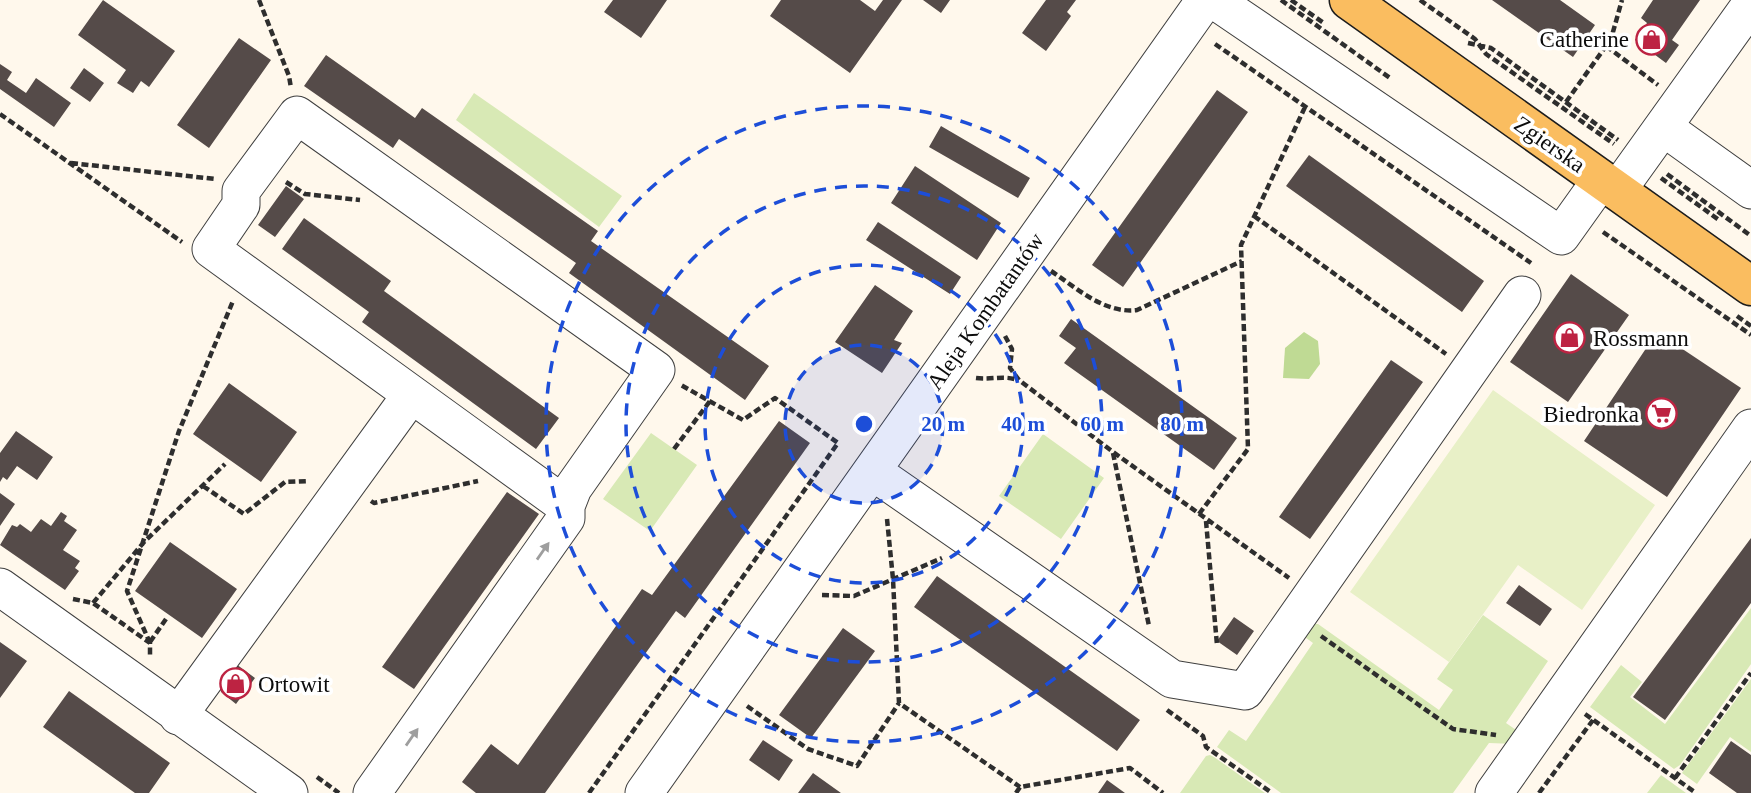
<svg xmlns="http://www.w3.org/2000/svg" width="1751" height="793" font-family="Georgia,serif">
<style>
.green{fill:#d8e9b5}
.forest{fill:#bfda94}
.pitch{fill:#e8f0c7}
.building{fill:#554b49}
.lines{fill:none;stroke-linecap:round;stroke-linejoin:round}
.minor-casing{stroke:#3f3f3f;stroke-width:39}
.major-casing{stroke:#1d1d1d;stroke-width:41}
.path{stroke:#2e2e2e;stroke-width:4.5;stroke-dasharray:7 3.5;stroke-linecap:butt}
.minor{stroke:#fff;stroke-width:37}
.major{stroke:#fabd60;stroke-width:38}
.oneway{fill:#9e9e9e}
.ring{fill:none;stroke:#1d4ed8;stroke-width:3.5;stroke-dasharray:12 9}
.labels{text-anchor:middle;stroke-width:7;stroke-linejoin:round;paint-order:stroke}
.poi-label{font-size:23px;fill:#0c0c0c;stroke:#fff;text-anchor:end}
.street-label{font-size:23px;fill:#0c0c0c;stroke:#fff}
.centre{fill:#1d4ed8;stroke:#fff;stroke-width:3.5}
.ring-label{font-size:21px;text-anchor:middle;font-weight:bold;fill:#1d4ed8;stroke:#fff;stroke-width:7;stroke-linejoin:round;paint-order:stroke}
</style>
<rect width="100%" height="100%" fill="#fff8ec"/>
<path class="green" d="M474 93 622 196 599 227 456 120Z
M651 433 697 465 650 531 603 499Z
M1043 434 1104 478 1061 539 999 496Z
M1751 608V664L1680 765 1674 769 1590 707 1621 665 1642 682 1630 697 1665 724Z
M1483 615 1548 661 1506 723 1522 734 1515 744 1489 743 1453 793H1281L1217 747 1229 730 1246 741 1313 643 1298 632 1304 624H1318L1439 710 1453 690 1437 679Z
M1751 679V752L1730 737 1697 784 1682 773Z
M1210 755 1214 757 1265 793H1180L1206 756Z
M1661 775 1686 793H1647Z"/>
<path class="forest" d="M1304 332 1318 341 1320 364 1309 379 1283 378 1285 348Z"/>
<path class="pitch" d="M1493 390 1655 505 1582 610 1518 565 1449 662 1350 592Z"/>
<path class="building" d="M103 0 175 51 149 87 141 81 133 93 117 83 126 70 78 35Z
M613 0H667L641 38 604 12Z
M781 0H860L875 11 883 0H902L850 73 770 16Z
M923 0H950L941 13Z
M1046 0H1076L1067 12 1071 16 1046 51 1022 33Z
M1492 0H1560L1595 25 1573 57Z
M1653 0H1700L1672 40 1679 45 1666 63 1635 40 1647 23 1641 18Z
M239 38 271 60 209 148 177 125Z
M326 55 415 118 422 108 598 231 591 241 769 366 745 400 569 273 576 263 399 139 393 148 304 86Z
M0 64 12 72 7 80 26 93 36 78 71 103 54 127 0 89Z
M84 68 104 83 90 102 70 88Z
M1217 90 1248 112 1123 287 1092 265Z
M941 126 1030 178 1018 198 929 147Z
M1309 155 1484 281 1462 312 1286 186Z
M915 166 1001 223 977 260 891 203Z
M286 186 304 199 275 237 258 225Z
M304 218 391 281 384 291 559 418 536 449 362 322 369 312 282 249Z
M878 222 961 277 950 294 866 240Z
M1571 274 1629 315 1568 402 1510 362Z
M875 285 913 311 894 340 902 343 882 373 835 342Z
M1071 319 1237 438 1214 470 1064 363 1076 348 1059 336Z
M1657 332 1741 388 1667 497 1584 441Z
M1391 360 1423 382 1310 539 1279 517Z
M229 383 297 432 261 482 193 434Z
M779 421 810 443 685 618 676 611 545 793H476L462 782 491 744 518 765 642 589 652 595Z
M16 431 53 457 37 480 17 466 7 480 3 477 0 482V453Z
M507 492 539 514 414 689 382 667Z
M0 493 15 504 0 526Z
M61 512 67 516 64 521 77 530 63 550 80 561 75 568 79 571 65 590 0 545 12 525 17 527 20 524 31 532 41 519 51 526Z
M1751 538V603L1665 720 1633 697Z
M170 542 237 589 202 638 135 591Z
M937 576 1140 720 1117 751 914 607Z
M1519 585 1552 609 1540 626 1506 603Z
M1234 617 1254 631 1237 655 1217 641Z
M843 628 875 651 811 738 779 715Z
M0 642 27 661 0 698Z
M236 664 255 678 236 704 221 692 220 687Z
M69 691 170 763 149 793H135L43 727Z
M763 740 793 760 779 781 749 760Z
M1731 741 1751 755V793H1737L1709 773Z
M813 773 841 793H798Z
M1107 780 1125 793H1098Z"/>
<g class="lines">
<defs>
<path id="minor" d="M1214 0 1561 236 1601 180
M297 115 656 370 573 488 566 506 211 249 241 205V191Z
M1663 127 1751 190
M1617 191 1751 4
M872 471 1172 679 1245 691 1522 295
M0 587 289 793
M178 716 411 395
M372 793 566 518V506
M644 793 1205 0
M1494 793 1751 428"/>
<path id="major" d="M1349 0 1751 286"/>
</defs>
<use href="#minor" class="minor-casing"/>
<use href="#major" class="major-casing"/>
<path class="path" d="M259 0 289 76 291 88
M1281 0 1390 78
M1291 0 1325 24
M1420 0 1475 39 1486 54 1614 144
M1468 43 1491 48 1618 140
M1215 44 1531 263
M1606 46 1658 85
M1566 102 1611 39 1622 0
M0 114 182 242
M71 163 215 179
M1667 174 1751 236
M1661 178 1719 220
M286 182 305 194 360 200
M1254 216 1446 354
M1603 232 1751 335
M1051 271C1077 288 1104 314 1137 310L1242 261
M1737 316 1751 326
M1005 336 1012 349 1010 368 1019 380 1113 452 1289 578
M976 378C992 380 1003 375 1018 380
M674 449 710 401
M1113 453 1149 626
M203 486 244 514 285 482 309 481
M371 501 374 503 478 481
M1199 514 1248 449 1241 245 1305 107
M887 519 893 579 899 703 1020 787
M1206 521 1217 645
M822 595 854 596 942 558
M73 599 93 603 150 643V656
M93 603 144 542 225 464
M1321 636 1453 729 1496 735
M150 642 166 619
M150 643 127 591 179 431 233 301
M747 706 808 749 857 766 899 703
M1167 710 1203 736 1206 747 1272 793
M1585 714 1696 793
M317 777 339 793
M1675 778 1751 673
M589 793 838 443 775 398 743 420 681 385
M1016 793 1020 787 1130 768 1163 793
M1539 793 1593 720"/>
<use href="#minor" class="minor"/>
<use href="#major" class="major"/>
</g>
<defs><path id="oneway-solid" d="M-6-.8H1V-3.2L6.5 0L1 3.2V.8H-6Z" transform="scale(1.75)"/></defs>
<g class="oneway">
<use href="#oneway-solid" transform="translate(543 551) rotate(-55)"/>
<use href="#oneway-solid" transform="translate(412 737) rotate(-55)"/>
</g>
<circle cx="864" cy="424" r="79" fill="#1d4ed8" fill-opacity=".12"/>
<g class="ring">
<circle cx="864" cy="424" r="79"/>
<circle cx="864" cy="424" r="159"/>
<circle cx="864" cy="424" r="238"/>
<circle cx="864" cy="424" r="318"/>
</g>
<defs>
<symbol id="shop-ring" viewBox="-11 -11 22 22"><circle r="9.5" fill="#fff" stroke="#bd2342" stroke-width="1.5"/><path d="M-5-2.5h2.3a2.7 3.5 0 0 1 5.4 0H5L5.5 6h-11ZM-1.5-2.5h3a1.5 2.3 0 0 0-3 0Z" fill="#bd2342"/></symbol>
<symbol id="supermarket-ring" viewBox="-11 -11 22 22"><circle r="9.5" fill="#fff" stroke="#bd2342" stroke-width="1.5"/><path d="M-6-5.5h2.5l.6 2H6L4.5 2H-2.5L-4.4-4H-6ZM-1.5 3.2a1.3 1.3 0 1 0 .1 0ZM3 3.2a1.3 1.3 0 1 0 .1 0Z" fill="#bd2342"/></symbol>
</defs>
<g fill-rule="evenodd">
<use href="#shop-ring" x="1634" y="22" width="35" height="35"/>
<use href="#shop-ring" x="1552" y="320" width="35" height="35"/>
<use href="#supermarket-ring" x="1644" y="396" width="35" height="35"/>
<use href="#shop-ring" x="218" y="666" width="35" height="35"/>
</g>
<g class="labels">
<g class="poi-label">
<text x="1629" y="47">Catherine</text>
<text x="1593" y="346" text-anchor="start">Rossmann</text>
<text x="1639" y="422">Biedronka</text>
<text x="258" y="692" text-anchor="start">Ortowit</text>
</g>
<g class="street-label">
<text transform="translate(1550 144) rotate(35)" y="8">Zgierska</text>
<text transform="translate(985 311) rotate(-55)" y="8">Aleja Kombatantów</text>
</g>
</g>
<circle cx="864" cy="424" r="10" class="centre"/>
<g class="ring-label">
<text x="943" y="431">20 m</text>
<text x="1023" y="431">40 m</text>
<text x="1102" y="431">60 m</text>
<text x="1182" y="431">80 m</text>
</g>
</svg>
